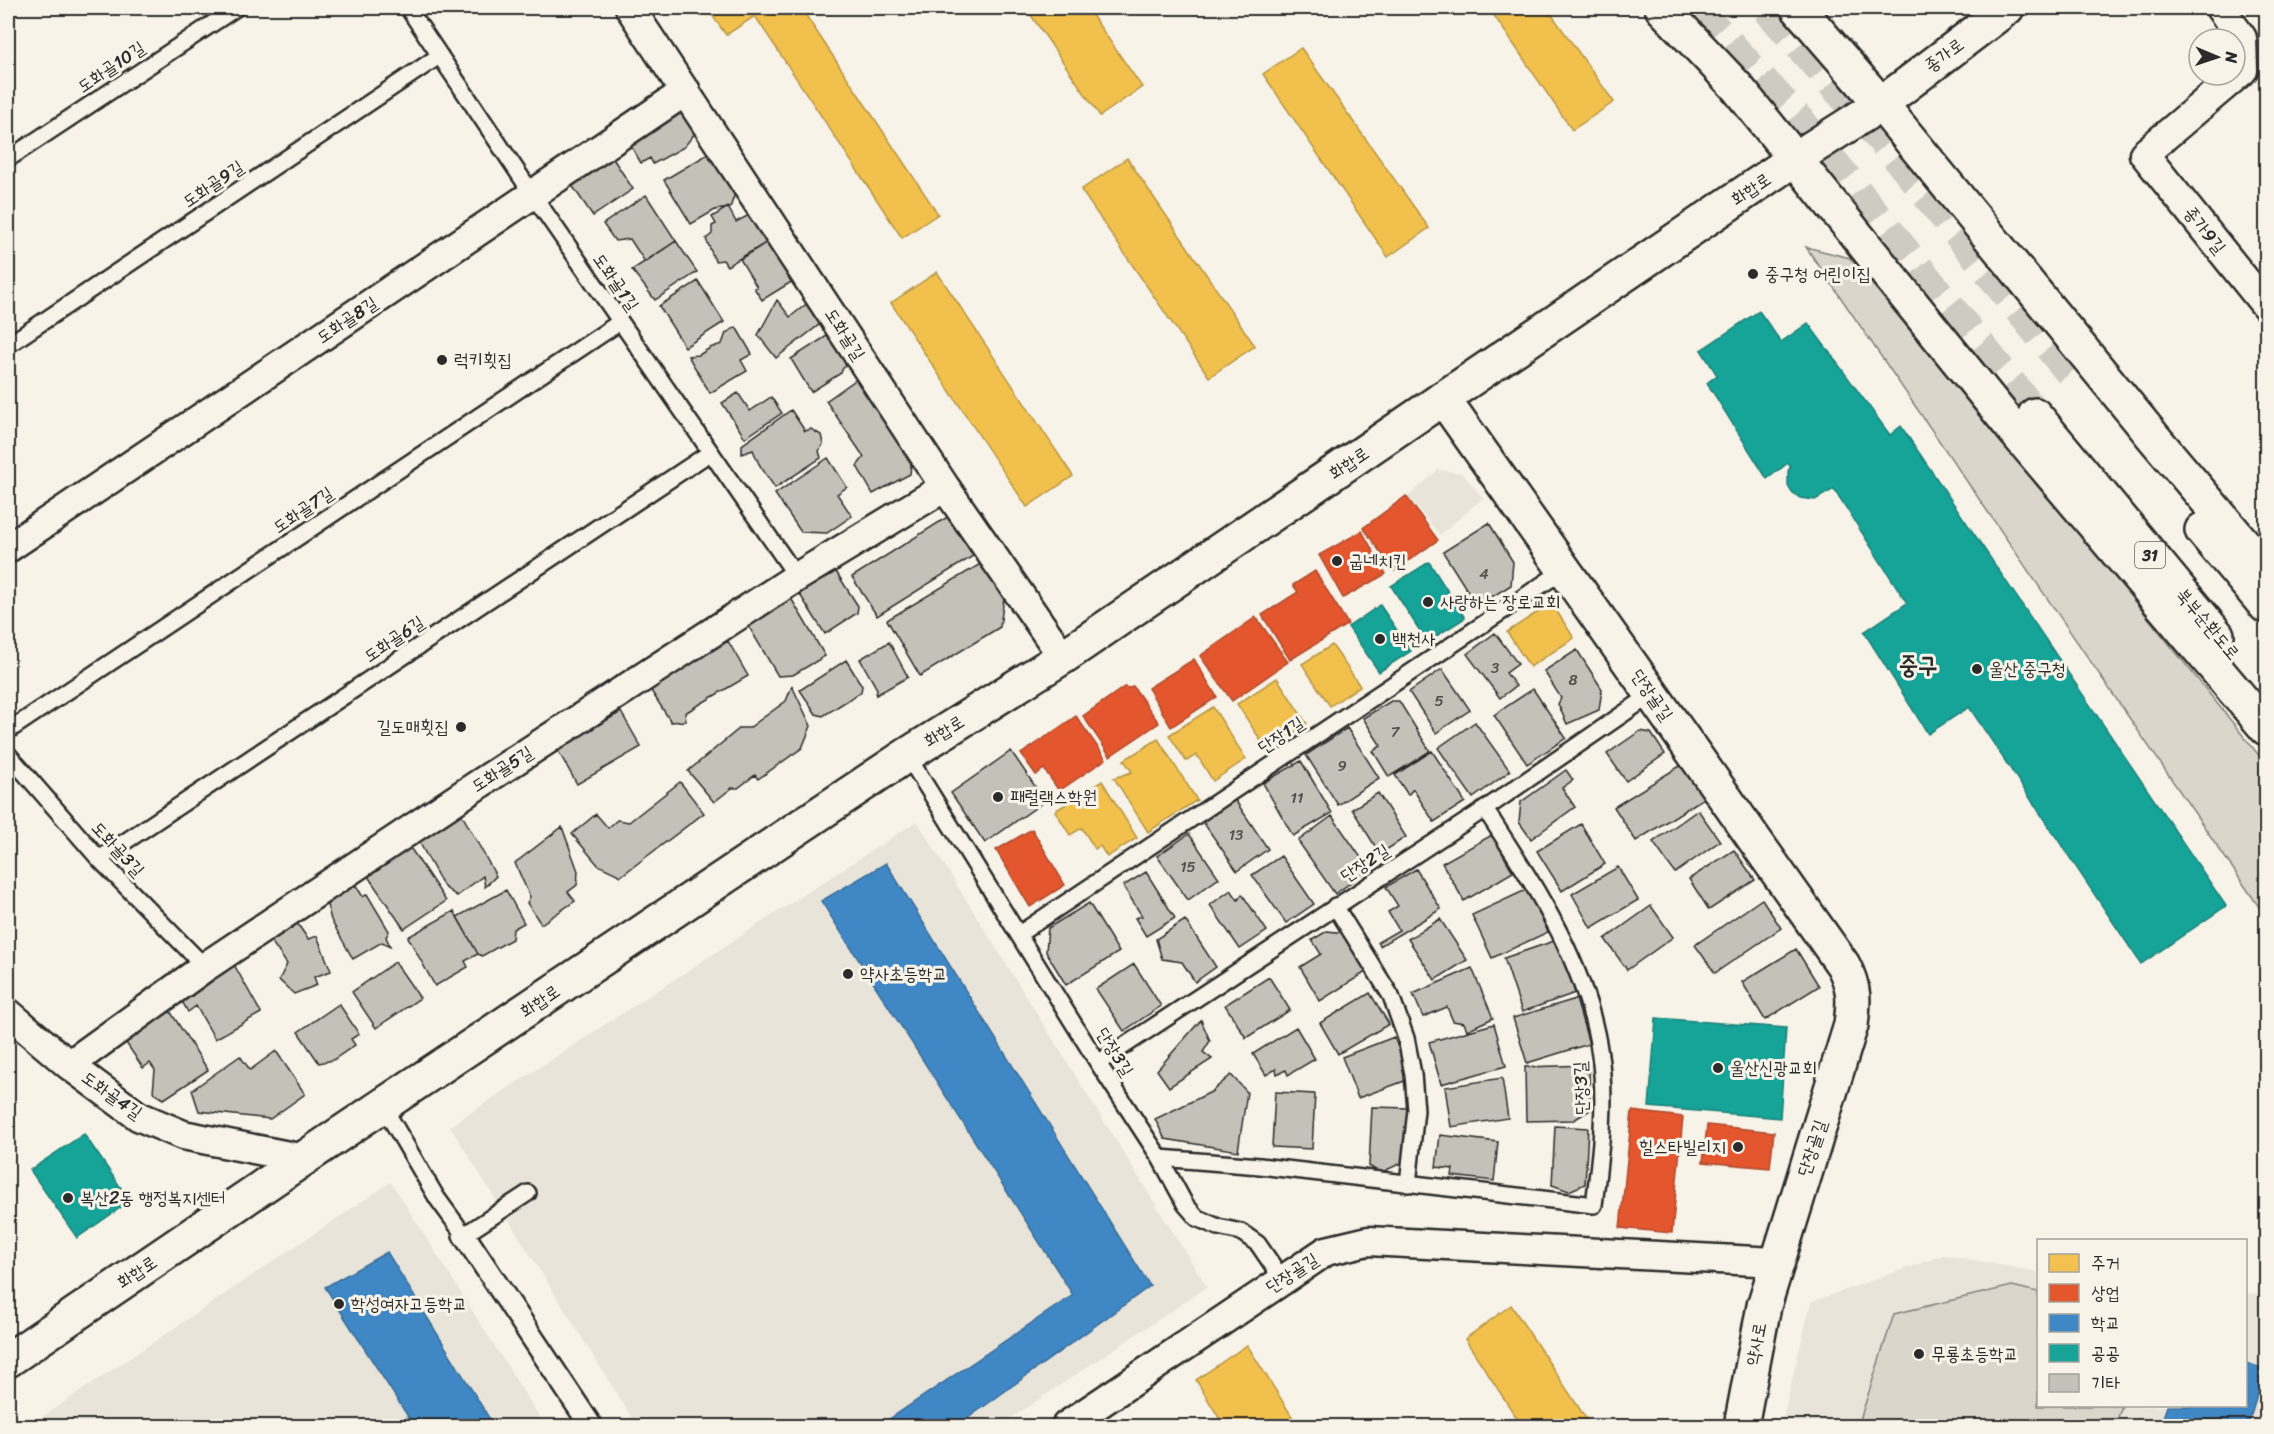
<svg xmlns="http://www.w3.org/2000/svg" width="2274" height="1434" font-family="Sriracha,'Poor Story',sans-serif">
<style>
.built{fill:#e8e4da}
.green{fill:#dad6cc;stroke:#82807c;stroke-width:1.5}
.homes{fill:#f2c14e;stroke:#b69444;stroke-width:1.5}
.shops{fill:#e4572e;stroke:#ac4a2d;stroke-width:1.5}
.schools{fill:#3f88c5;stroke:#396c97;stroke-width:1.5}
.public{fill:#17a398;stroke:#1d7f77;stroke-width:1.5}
.building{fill:#c4c1b9;stroke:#2b2b2b;stroke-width:1.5}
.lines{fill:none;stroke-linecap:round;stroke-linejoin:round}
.primary-tunnel{stroke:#cecbc2;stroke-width:33;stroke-dasharray:33 16;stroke-linecap:butt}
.service-casing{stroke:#2b2b2b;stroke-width:20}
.pedestrian-casing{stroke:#2b2b2b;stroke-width:26}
.minor-casing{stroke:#2b2b2b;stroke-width:33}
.tertiary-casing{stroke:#2b2b2b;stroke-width:38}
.secondary-casing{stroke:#2b2b2b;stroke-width:38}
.primary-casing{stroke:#2b2b2b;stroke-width:38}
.service{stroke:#f7f3e8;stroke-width:15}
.pedestrian{stroke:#f7f3e8;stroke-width:21}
.minor{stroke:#f7f3e8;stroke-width:28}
.tertiary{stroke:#f7f3e8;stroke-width:33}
.secondary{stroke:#f7f3e8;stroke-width:33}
.primary{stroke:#f7f3e8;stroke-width:33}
.poi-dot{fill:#2b2b2b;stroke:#f7f3e8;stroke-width:2}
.labels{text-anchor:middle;stroke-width:6;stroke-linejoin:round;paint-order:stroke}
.number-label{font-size:15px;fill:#51504e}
.shield{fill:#f7f3e8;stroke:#686764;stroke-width:1.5}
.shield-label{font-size:16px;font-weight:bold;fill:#2b2b2b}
.street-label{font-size:18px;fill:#2b2b2b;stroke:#f7f3e8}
.poi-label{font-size:18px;fill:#2b2b2b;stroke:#f7f3e8;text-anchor:start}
.district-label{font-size:24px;font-weight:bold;fill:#2b2b2b;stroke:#f7f3e8}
</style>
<rect width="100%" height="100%" fill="#f7f3e8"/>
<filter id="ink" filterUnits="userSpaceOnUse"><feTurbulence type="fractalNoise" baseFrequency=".0167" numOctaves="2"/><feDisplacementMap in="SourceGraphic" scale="12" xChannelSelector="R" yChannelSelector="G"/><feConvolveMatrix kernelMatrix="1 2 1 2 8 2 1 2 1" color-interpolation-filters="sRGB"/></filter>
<g filter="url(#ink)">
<path class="built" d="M1438 470 1462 473 1483 498 1440 535 1408 497Z
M917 821 1207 1287 999 1426H637L450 1126Z
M391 1182 545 1426H29Z
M1944 1255 2038 1272V1406H2246V1293L2266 1294V1426H1781L1811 1302Z"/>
<path class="green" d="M1806 247 1850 258 2078 531 2266 764V917Z
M2012 1286 2038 1292V1406H2122L2115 1426H1858L1894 1314Z"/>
<path class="homes" d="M707 8H762L766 13 774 8H801L938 214 902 238 755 16 726 35Z
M1026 8H1087L1142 87 1100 116Z
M1489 8H1547L1614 102 1572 130Z
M1301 48 1429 228 1388 257 1263 74Z
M1127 158 1255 346 1209 377 1081 190Z
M937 272 1073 476 1027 507 891 303Z
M1544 608 1556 610 1574 638 1530 667 1507 632Z
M1332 645 1360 686 1330 706 1302 664Z
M1277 678 1307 724 1267 750 1237 704Z
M1213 707 1246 759 1213 781 1197 755 1186 761 1169 735Z
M1158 739 1197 800 1148 832 1114 778 1132 772 1124 760Z
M1102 781 1137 838 1107 857 1100 846 1095 849 1082 828 1070 835 1055 811Z
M1511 1305 1591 1426H1522L1465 1339Z
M1247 1345 1298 1426H1224L1196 1380Z"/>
<path class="shops" d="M1406 496 1438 540 1394 571 1363 528Z
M1362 531 1386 574 1343 598 1319 555Z
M1315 571 1348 624 1290 660 1262 615 1298 592 1293 585Z
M1256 617 1288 662 1232 701 1200 656Z
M1194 659 1217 697 1171 727 1148 688Z
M1133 686 1159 723 1110 756 1083 716 1124 687 1130 688Z
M1076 716 1106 759 1059 791 1044 769 1036 775 1021 754Z
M1032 829 1065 885 1030 907 996 850Z
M1632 1111 1683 1117 1672 1233 1620 1228Z
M1707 1125 1774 1132 1770 1168 1703 1162Z"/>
<path class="schools" d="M886 863 1150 1286 957 1426H879L1073 1295 821 901Z
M387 1252 494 1426H414L325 1287Z
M2246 1363 2265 1369 2248 1425 2252 1426H2160L2167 1406H2246Z"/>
<path class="public" d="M1759 311 1781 342 1808 323 1890 435 1901 426 2226 906 2141 964 1969 707 1928 734 1864 632 1907 603 1834 489 1815 500 1800 498 1792 492 1788 485V471L1791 466 1788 463 1767 479 1707 383 1717 375 1701 350Z
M1429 562 1465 618 1427 642 1391 586Z
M1380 605 1411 651 1379 672 1348 627Z
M1656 1018 1786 1028 1780 1118 1649 1107Z
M84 1134 130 1201 77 1238 30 1170Z"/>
<path class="building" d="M669 112 691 113 696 132 684 147 653 164 650 158 641 163 625 136Z
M713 151 736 190 730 208 715 210 691 224 664 180Z
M612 157 633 189 593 216 571 184Z
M646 195 676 241 645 262 630 239 615 241 603 224Z
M728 207 736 222 753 213 769 241 727 266 723 260 715 261 706 239 712 234V226L716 224 712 217Z
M676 241 697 272 655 300 632 270Z
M769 241 801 276 762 300 754 288 757 287 740 259Z
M698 281 724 322 685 347 659 306Z
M777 300 790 317 809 302 824 321 776 358 758 335Z
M736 327 752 354 741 360 747 371 710 393 688 356 699 355 710 348 722 344 726 333Z
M836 330 854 360 843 368 841 373 811 392 791 359Z
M861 376 912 456 910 474 873 494 857 466 864 457 826 401Z
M738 393 750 411 771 397 782 413 745 438 722 403Z
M791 410 805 431 811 429 821 435 823 444 819 451 821 458 775 488 759 464 753 450 742 454V445Z
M828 458 847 487 837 494 852 516 827 533 801 532 775 494Z
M949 516 973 556 877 616 852 577Z
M1489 523 1513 562 1511 585 1477 606 1443 552Z
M987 560 1005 590 1000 627 920 676 887 620Z
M833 567 858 606 857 613 825 634 797 590Z
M785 588 825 656 793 675 778 676 742 615Z
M1495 633 1518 664 1506 673 1516 686 1500 698 1467 654Z
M728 641 748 676 685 713 686 721 671 722 648 686 701 652 709 653Z
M889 642 908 677 876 695 877 689 860 659Z
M1577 650 1602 689 1599 710 1567 724 1558 704 1561 698 1544 671Z
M846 660 862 686 861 692 823 716 816 714 800 690Z
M1442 669 1470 710 1436 733 1409 692Z
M792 686 811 726 802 748 758 779 755 775 738 788H732L714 802 688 771 740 728H749L786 701Z
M1533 689 1566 738 1527 764 1494 715Z
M1391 701H1399L1430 751 1389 777 1373 751 1381 746 1363 718Z
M621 712 641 747 577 784 557 749Z
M1475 722 1510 771 1473 798 1438 748Z
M1347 728 1379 778 1338 805 1306 755Z
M1640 731 1651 733 1665 754 1626 781 1607 754Z
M1011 751 1045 801 985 843 951 793Z
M1432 751 1465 802 1434 822 1413 789 1408 795 1395 775Z
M1301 761 1332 813 1293 836 1263 783Z
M1683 764 1704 798 1636 841 1614 807Z
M1566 770 1573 780 1562 788 1575 807 1531 839 1519 822 1521 802Z
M680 782 704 813 621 876 598 865 572 834 596 814 608 828 617 820 629 822Z
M1378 793 1406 837 1380 854 1352 809Z
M1235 800 1268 849 1237 871 1203 822Z
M1698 810 1720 841 1675 873 1653 842Z
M461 813 496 876 485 887 483 876 457 896 444 887 417 838Z
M1332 816 1369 869 1335 894 1298 841Z
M1581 824 1605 864 1562 891 1537 851Z
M562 827 578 871 577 885 568 892 575 901 541 924 527 903 530 897 515 863Z
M1189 834 1219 878 1188 900 1157 856Z
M1492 835 1513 872 1464 901 1442 863Z
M407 843 446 901 404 929 365 872Z
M1734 850 1755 880 1709 910 1689 879Z
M1281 856 1314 904 1286 923 1252 875Z
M1618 867 1638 900 1591 928 1572 894Z
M1416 869 1441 909 1380 946 1378 942 1399 930 1388 912 1398 906 1386 887Z
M1146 872 1175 918 1146 936 1135 918 1142 916 1123 886Z
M355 884 363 897 367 894 389 931 386 937 390 946 382 942 353 959 331 920 326 901Z
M1528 889 1548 932 1492 958 1472 915Z
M506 890 524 923 513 929 512 939 482 956 478 954 457 917Z
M1231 890 1238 900 1242 894 1267 931 1240 949 1210 905Z
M1762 899 1781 928 1715 973 1695 945Z
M1089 903 1119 952 1066 985 1046 952 1048 928Z
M1651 906 1673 937 1627 970 1605 939Z
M454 911 478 954 465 961 468 967 435 986 408 937Z
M1440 919 1467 960 1435 980 1408 939Z
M1185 920 1216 967 1195 982 1182 962 1162 959 1156 939Z
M297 923 308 939 317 936 331 971 314 977 317 985 294 994 279 980 287 964 271 941Z
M1327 931 1346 933 1369 970 1320 1001 1300 967 1321 954 1312 940Z
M1557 940 1575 993 1522 1012 1504 958Z
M1796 949 1819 986 1765 1020 1742 982Z
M232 961 261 1013 215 1039 196 1006 188 1012 182 1001 192 996 186 987Z
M395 962 420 998 376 1028 352 992Z
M1134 964 1161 1006 1124 1031 1096 989Z
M1472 968 1493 1018 1467 1030 1464 1023 1453 1021 1447 1007 1423 1017 1413 994Z
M1269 977 1290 1010 1246 1038 1225 1005Z
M1370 993 1389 1024 1338 1054 1320 1023Z
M1576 999 1589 1044 1527 1063 1513 1018Z
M339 1004 359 1034 351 1039 355 1045 333 1060 319 1063 298 1032Z
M161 1011 164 1015 170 1011 208 1070 164 1099 153 1092 155 1070 150 1063 143 1068 122 1037Z
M1201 1020 1210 1041 1203 1052 1212 1059 1169 1087 1157 1070Z
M1494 1024 1506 1066 1441 1084 1429 1042Z
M1296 1027 1315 1059 1288 1075 1286 1070 1277 1074 1276 1069 1266 1075 1253 1054Z
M1394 1037 1410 1079 1358 1098 1342 1057Z
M276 1051 305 1094 270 1119 199 1111 192 1090 240 1056 250 1070Z
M1589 1065 1590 1110 1574 1120 1526 1121 1525 1067Z
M1231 1075 1247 1092 1238 1151 1165 1139 1155 1119 1211 1092Z
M1502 1078 1508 1118 1451 1127 1445 1087Z
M1275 1092 1315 1094 1312 1149 1272 1147Z
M1372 1107 1408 1108 1406 1161 1380 1173 1369 1166Z
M1555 1126 1588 1128 1585 1184 1569 1191 1552 1185Z
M1440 1135 1498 1142 1494 1181 1452 1176 1453 1169 1436 1167Z"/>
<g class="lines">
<path class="primary-tunnel" d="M1695 8 1802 125 2035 415
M1768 8 1893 151 2075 377"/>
<defs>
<path id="service" d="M408 8 533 195 797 577
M8 159 236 8
M8 345 439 56
M8 731 620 322
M8 754 99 859 205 967
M907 755 1098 1063 1160 1158 1185 1204 1197 1218 1218 1227 1241 1232 1258 1244 1282 1279
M99 859 711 452
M1335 906 1391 996 1406 1038 1413 1074 1416 1110 1408 1184
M1019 934 1564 570
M1098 1063 1485 809 1652 694
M383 1106 437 1198 464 1235 528 1193
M1160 1158 1260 1166 1594 1205C1600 1156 1607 1105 1600 1055 1587 963 1534 885 1485 809"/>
<path id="pedestrian" d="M464 1235 591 1426"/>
<path id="minor" d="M630 8 945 487 1063 657
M2220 8 2242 38 2243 70 2144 154 2266 306
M8 548 686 91
M8 1013 69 1065 138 1116 183 1135 304 1159
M69 1065 205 967 476 786 797 577 945 487
M1066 1426 1326 1251 1368 1241 1776 1262"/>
<path id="tertiary" d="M1443 398 1843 965C1855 988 1854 1001 1851 1025L1764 1306 1741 1426"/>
<path id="secondary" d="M8 1360 340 1134 907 755 1063 657 1796 158 1881 104 2007 8"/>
<path id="primary" d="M1662 8 1736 86 2014 430 2266 728
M1798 8 1881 104 2155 439 2266 570
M2035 415 2217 635
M2202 530 2266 606"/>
</defs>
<use href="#service" class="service-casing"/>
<use href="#pedestrian" class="pedestrian-casing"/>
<use href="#minor" class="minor-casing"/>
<use href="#tertiary" class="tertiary-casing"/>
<use href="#secondary" class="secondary-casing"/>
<use href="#primary" class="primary-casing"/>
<use href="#service" class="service"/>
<use href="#pedestrian" class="pedestrian"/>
<use href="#minor" class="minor"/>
<use href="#tertiary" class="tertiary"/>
<use href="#secondary" class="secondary"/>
<use href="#primary" class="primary"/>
</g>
</g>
<g class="poi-dot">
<circle cx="1753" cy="274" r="6"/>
<circle cx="442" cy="360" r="6"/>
<circle cx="1337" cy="561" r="6"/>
<circle cx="1428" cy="602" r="6"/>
<circle cx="1380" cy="639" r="6"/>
<circle cx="1977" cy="669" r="6"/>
<circle cx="461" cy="727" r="6"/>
<circle cx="998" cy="797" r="6"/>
<circle cx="848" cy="974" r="6"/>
<circle cx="1718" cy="1068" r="6"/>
<circle cx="1738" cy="1147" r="6"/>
<circle cx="68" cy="1198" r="6"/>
<circle cx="339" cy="1304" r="6"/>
<circle cx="1919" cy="1354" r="6"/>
</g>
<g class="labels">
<g class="number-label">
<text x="1484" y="579">4</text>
<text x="1495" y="673">3</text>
<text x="1573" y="685">8</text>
<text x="1439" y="706">5</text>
<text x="1395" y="737">7</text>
<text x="1342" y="771">9</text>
<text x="1297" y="803">11</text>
<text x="1236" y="840">13</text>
<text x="1188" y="872">15</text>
</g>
<rect class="shield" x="2135" y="542" width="30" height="26" rx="4.5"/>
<g class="shield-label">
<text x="2150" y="561">31</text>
</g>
<g class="street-label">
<text transform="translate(1944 55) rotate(-37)" y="6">종가로</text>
<text transform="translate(111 67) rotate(-34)" y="6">도화골10길</text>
<text transform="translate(213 184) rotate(-34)" y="6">도화골9길</text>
<text transform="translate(1751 189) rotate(-34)" y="6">화합로</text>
<text transform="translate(2205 230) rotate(51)" y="6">종가9길</text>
<text transform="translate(616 282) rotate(55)" y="6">도화골1길</text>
<text transform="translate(347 320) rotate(-34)" y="6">도화골8길</text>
<text transform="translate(845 334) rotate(57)" y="6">도화골길</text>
<text transform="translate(1349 463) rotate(-34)" y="6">화합로</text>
<text transform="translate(303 510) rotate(-34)" y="6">도화골7길</text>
<text transform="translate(2208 624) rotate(50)" y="6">북부순환도로</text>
<text transform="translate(394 639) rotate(-34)" y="6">도화골6길</text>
<text transform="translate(1652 695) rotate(55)" y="6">단장골길</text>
<text transform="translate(944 731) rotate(-32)" y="6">화합로</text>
<text transform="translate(1281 735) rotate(-34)" y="6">단장1길</text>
<text transform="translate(502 769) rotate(-33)" y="6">도화골5길</text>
<text transform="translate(118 849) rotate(47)" y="6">도화골3길</text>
<text transform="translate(1365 863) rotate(-33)" y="6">단장2길</text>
<text transform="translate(540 1001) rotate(-34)" y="6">화합로</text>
<text transform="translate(1115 1052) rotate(58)" y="6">단장3길</text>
<text transform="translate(1581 1088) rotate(-92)" y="6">단장3길</text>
<text transform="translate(112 1095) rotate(35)" y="6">도화골4길</text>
<text transform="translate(1812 1148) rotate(-72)" y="6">단장골길</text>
<text transform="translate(137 1272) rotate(-34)" y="6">화합로</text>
<text transform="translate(1292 1273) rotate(-33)" y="6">단장골길</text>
<text transform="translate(1756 1344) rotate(-79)" y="6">약사로</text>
</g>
<g class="poi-label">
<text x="1765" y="280">중구청 어린이집</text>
<text x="454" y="366">럭키횟집</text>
<text x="1349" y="567">굽네치킨</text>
<text x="1440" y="608">사랑하는 장로교회</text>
<text x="1392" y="645">백천사</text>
<text x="1989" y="675">울산 중구청</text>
<text x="449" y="733" text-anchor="end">길도매횟집</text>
<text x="1010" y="803">패럴랙스학원</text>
<text x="860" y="980">약사초등학교</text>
<text x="1730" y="1074">울산신광교회</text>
<text x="1726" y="1153" text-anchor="end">힐스타빌리지</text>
<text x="80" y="1204">복산2동 행정복지센터</text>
<text x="351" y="1310">학성여자고등학교</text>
<text x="1931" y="1360">무룡초등학교</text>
</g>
<g class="district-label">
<text x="1918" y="673">중구</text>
</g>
</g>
<rect width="2274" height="1434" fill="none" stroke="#f7f3e8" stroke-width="30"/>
<rect x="15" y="15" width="2244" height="1404" fill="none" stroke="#2b2b2b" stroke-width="2" filter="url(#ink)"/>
<rect x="2037" y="1239" width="210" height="168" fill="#f7f3e8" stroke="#a5a39c" stroke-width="1.5"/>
<rect x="2049" y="1254" width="30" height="18" fill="#f2c14e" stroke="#a5a39c" stroke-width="1.5"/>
<text x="2091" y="1269" font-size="18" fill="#2b2b2b">주거</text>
<rect x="2049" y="1284" width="30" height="18" fill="#e4572e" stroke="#a5a39c" stroke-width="1.5"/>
<text x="2091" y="1299" font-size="18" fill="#2b2b2b">상업</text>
<rect x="2049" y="1314" width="30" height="18" fill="#3f88c5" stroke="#a5a39c" stroke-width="1.5"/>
<text x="2091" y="1329" font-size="18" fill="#2b2b2b">학교</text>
<rect x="2049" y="1344" width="30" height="18" fill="#17a398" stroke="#a5a39c" stroke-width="1.5"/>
<text x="2091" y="1359" font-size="18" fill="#2b2b2b">공공</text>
<rect x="2049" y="1374" width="30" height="18" fill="#c4c1b9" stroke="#a5a39c" stroke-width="1.5"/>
<text x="2091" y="1389" font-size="18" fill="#2b2b2b">기타</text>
<g transform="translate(2217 57) rotate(92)"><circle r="28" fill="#f7f3e8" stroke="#a5a39c" stroke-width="1.5"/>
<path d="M0-4.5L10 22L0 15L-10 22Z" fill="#2b2b2b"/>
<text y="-9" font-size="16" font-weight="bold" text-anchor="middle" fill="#2b2b2b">N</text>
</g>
</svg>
